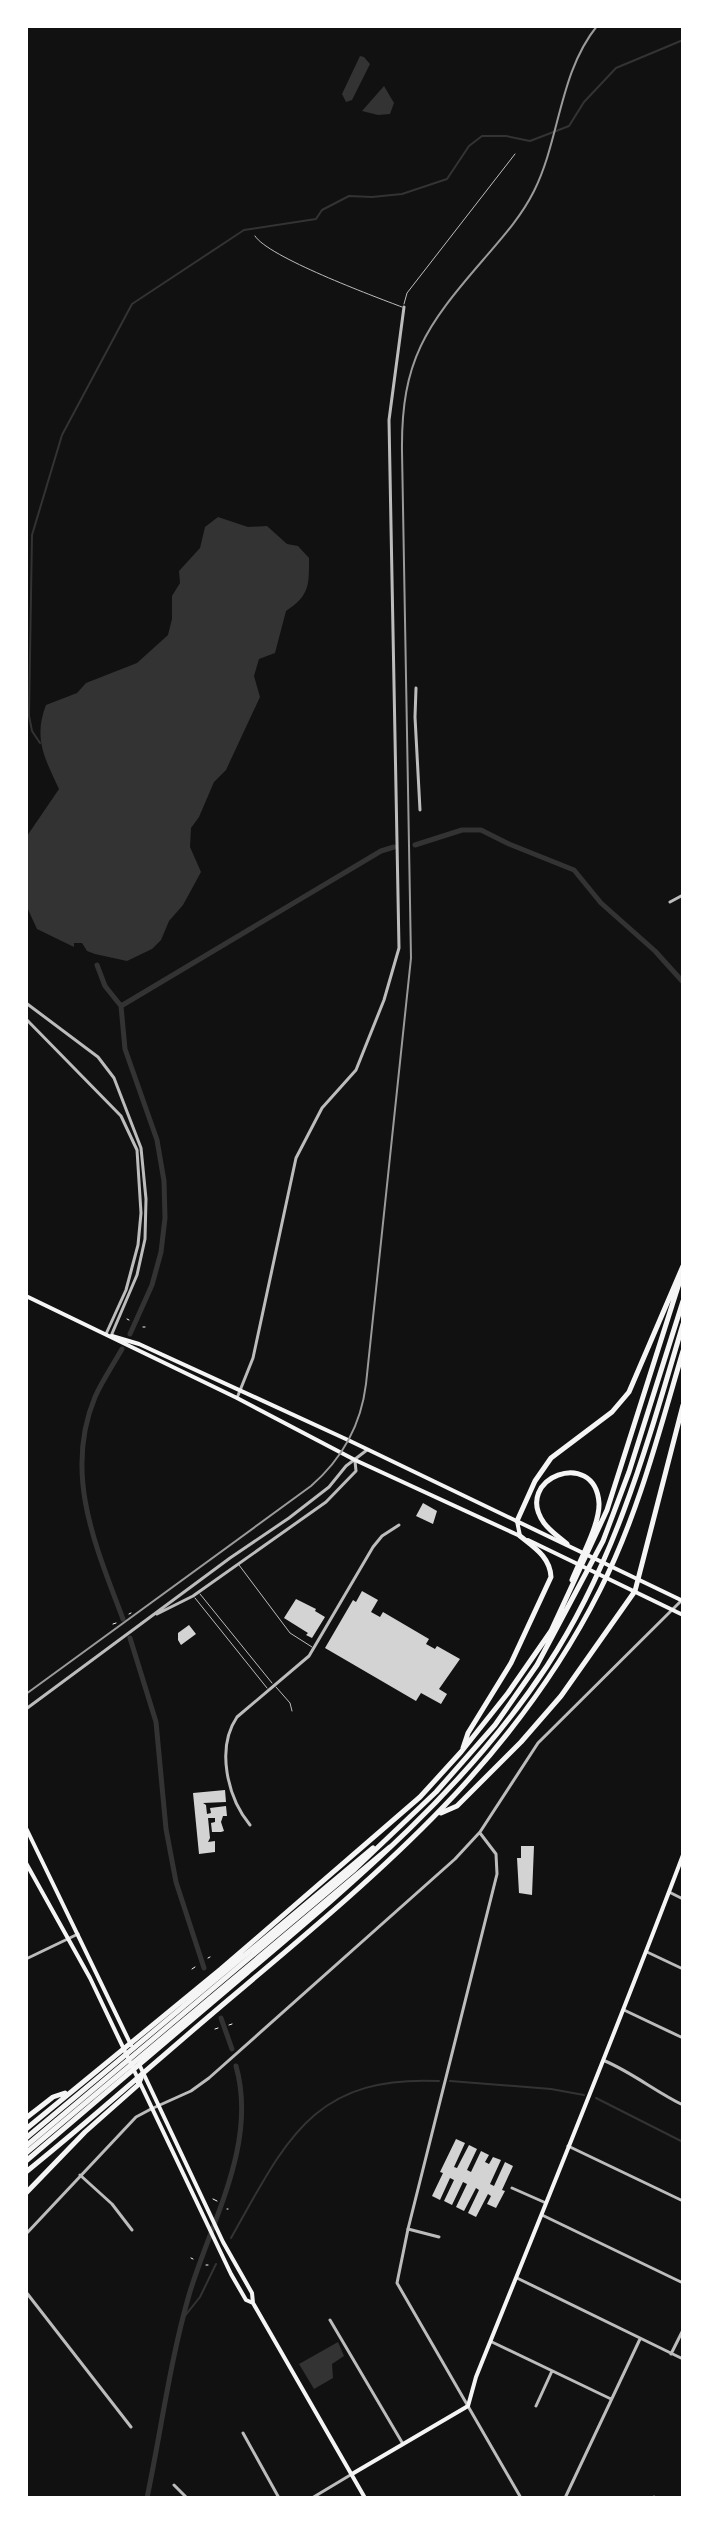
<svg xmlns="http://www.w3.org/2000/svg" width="709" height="2524" font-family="Signika,sans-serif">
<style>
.water{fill:#333}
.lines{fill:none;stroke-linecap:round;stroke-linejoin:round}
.stream{stroke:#333;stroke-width:2}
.canal{stroke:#333;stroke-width:5}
.building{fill:#d3d3d3}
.path{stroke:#f5f5f5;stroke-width:1}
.service{stroke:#bcbcbc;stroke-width:1}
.minor{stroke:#bcbcbc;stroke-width:3}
.tertiary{stroke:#bcbcbc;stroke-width:3}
.secondary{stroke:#f5f5f5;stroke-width:4}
.primary{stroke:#f5f5f5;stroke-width:4}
.motorway{stroke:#f5f5f5;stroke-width:5}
.rail{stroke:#9a9a9a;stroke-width:2}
</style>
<rect width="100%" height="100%" fill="#111"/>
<path class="water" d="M360 56 364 57 370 64 352 100 346 102 342 94Z
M384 86 394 103 390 114 378 115 362 111Z
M218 517 248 527 267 526 287 544 298 546 309 558C309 585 310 595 286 611L275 653 259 659 254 676 260 697 226 770 214 782 199 817 191 828 190 847 201 872 183 905 169 921 161 940 152 949 127 961 95 954 87 951 82 943H74V947L37 929 26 905 27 836 59 789C45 759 33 738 46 705L77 693 86 683 137 663 168 635 172 619V596L180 583 179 571 200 548 205 527Z
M338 2342 344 2356 332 2364 333 2378 314 2389 299 2364Z"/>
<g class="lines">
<path class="stream" d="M40 743 32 731 29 716 32 535 62 435 132 304 244 230 316 219 322 210 349 196 372 197 402 194 447 179 469 146 482 136H506L530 141 569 126 584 102 616 68 683 40
M450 2081 551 2089 584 2095
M596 2098 683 2142
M231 2238C286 2141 312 2075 439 2081
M184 2317 200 2297 216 2264"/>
<path class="canal" d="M415 845 462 830H481L509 844 574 870 601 903 655 951 683 982
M97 965 105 986 121 1006 125 1049 157 1140 164 1181 165 1218 161 1252 152 1285 130 1334
M121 1006 381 851 394 847
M122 1349C113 1365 102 1381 95 1397 63 1474 96 1547 123 1619
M130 1638 156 1722 166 1829 176 1882 204 1968
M221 2018 232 2049
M147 2498C161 2431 170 2361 189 2295 211 2221 258 2144 236 2066"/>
</g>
<path class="building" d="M423 1503 437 1511 433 1524 416 1516Z
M362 1591 378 1600 371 1612 380 1617 383 1612 429 1639 426 1644 435 1649 437 1646 460 1659 439 1689 447 1694 441 1704 421 1693 416 1701 325 1648 353 1600 356 1602Z
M296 1599 316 1609 315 1611 325 1617 312 1638 306 1635 308 1633 284 1618Z
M189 1625 196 1634 181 1645 178 1640V1633Z
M225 1790 226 1802 203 1803 206 1805 207 1814 211 1813 210 1808 226 1806 227 1816H223L221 1822 224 1831 221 1832H212L211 1823 215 1822V1818H208L210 1838 208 1842 215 1841V1852L199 1854 193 1793Z
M521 1846H534L532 1895 519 1893 517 1858H521Z
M456 2139 465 2143 454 2167 457 2168 469 2145 477 2149 467 2170 471 2172 481 2151 489 2155 485 2162 489 2164 493 2157 501 2160 490 2184 494 2186 505 2162 513 2166 502 2190 505 2191 496 2208 487 2204 491 2196 488 2194 476 2217 468 2213 479 2190 476 2188 464 2211 456 2207 467 2184 463 2182 452 2205 444 2201 454 2180 450 2178 440 2200 432 2196 443 2173 440 2172Z"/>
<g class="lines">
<path class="path" d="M127 1319 129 1320
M143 1327H145
M129 1614 131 1613
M113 1624 116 1623
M208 1958 210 1957
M192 1969 195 1967
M229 2025 232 2024
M215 2029 218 2028
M213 2199 217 2201
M227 2209H228
M191 2258 193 2259
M206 2265H208"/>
<path class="service" d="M255 236C268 257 373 296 402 307
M404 304 407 293 515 154
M239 1565 290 1633 312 1647
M200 1594 272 1683
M195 1598 267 1688
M276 1687 290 1703 292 1711"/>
<path class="minor" d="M416 688 415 717 420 810
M670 902 683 895
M26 1003 98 1057 114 1078 141 1148 146 1199 145 1239 137 1275 111 1336
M26 1019 121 1116 137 1150 141 1213 138 1245 126 1290 106 1334
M237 1398 253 1358 296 1158 322 1108 356 1070 384 1000 399 948 389 420 404 307
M157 1614 193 1596 326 1502 356 1471 355 1461
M26 1709 230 1558 289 1518 329 1487 346 1466 367 1450
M250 1825C227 1797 216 1748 237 1717L309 1656 373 1547 382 1536 399 1525
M669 1892 683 1899
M647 1952 683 1969
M624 2010 683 2038
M605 2061C633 2073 656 2092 683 2105
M568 2146 683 2201
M80 2175 112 2204 132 2230
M512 2188 546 2203
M542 2215 683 2283
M408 2229 439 2237
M26 2234 136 2117 151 2109
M517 2278 683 2359
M26 2292 131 2427
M330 2320 403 2444
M492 2342 611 2399
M671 2354 683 2330
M536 2406 552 2371
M243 2433 279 2498
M565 2498 640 2339
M654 2498V2497"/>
<path class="tertiary" d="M480 1833 496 1854 497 1874 408 2229 397 2283 521 2498
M26 1959 78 1934
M151 2109 191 2091 209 2078 455 1859 480 1832 538 1743 681 1601
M174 2485 187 2498
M312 2498 352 2474"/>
<path class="secondary" d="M352 2474 468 2406 476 2377C546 2203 617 2030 683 1855"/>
<path class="primary" d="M26 1296 237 1398 355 1460 520 1536
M112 1336 139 1344 348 1440 683 1601
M517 1521 520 1536
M528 1540 683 1615
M26 1828 131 2045
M26 1863 90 1978 231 2274 246 2300 253 2303
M139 2064 223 2242 252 2293 253 2303 365 2498"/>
<path class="motorway" d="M517 1521 535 1481 551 1458 612 1412 629 1392 683 1266
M567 1544C560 1538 550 1531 544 1523 512 1478 595 1447 599 1503 600 1524 580 1560 572 1580
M463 1748 468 1733 511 1663 551 1577C550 1557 535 1548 520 1536
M441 1813 457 1806 521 1742 561 1696 635 1591 683 1405
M26 2118 53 2097 65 2093
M26 2129 221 1969 420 1797 461 1752 508 1693 551 1631 607 1510 683 1271
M26 2138 373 1848
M26 2146 355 1869 436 1792 495 1725 537 1665 603 1541 629 1472 683 1301
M26 2153 390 1847
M26 2161C100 2098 173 2035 248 1972 358 1879 467 1787 547 1666 616 1561 648 1442 683 1324
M26 2172C97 2115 164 2054 233 1996 378 1874 513 1763 600 1590 638 1515 659 1432 683 1351
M26 2193 85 2132 138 2085 141 2078"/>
<path class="rail" d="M26 1694 311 1486C342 1459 361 1425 366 1384L411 958 402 451C401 360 426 326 483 260 502 238 521 217 534 191 560 139 559 73 597 26"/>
</g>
<rect width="709" height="2524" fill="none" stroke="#ffffff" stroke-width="56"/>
</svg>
